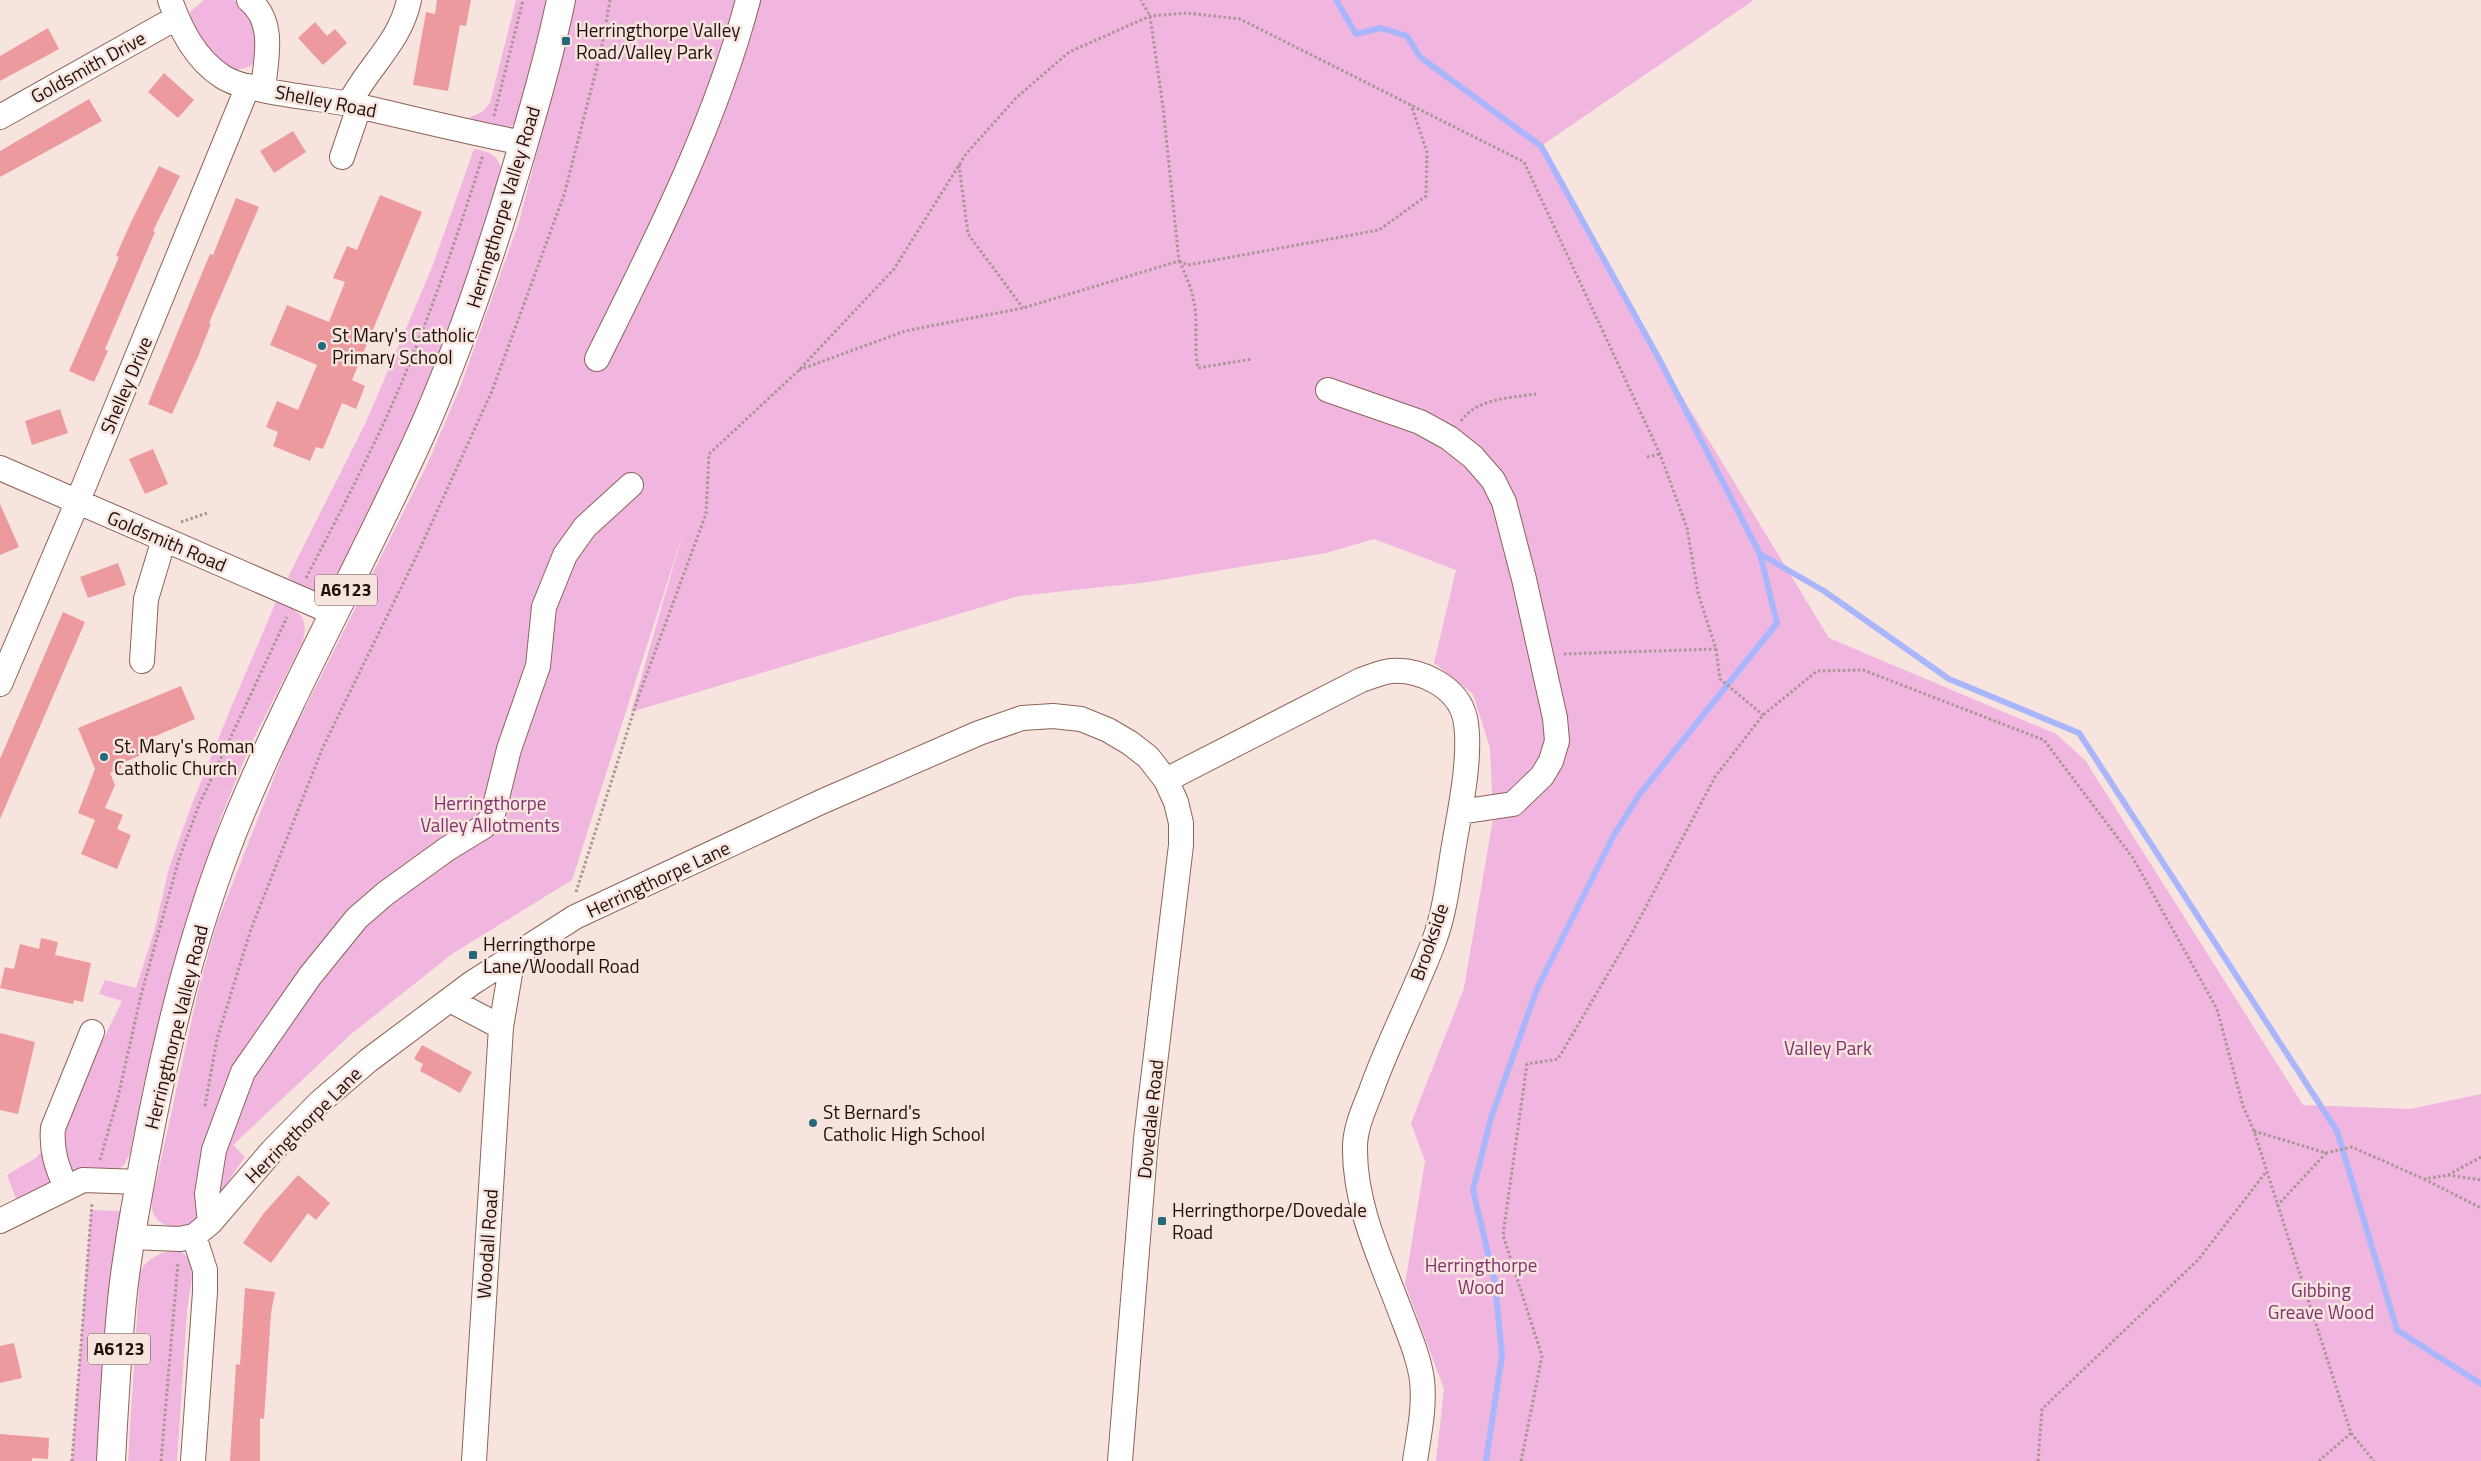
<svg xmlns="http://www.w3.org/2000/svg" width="2481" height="1461" font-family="'Titillium Web',sans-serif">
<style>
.green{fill:#f0b6e0}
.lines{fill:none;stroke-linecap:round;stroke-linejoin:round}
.stream{stroke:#aab6fc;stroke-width:6}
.building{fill:#ed9a9e}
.minor-casing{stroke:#8e6357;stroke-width:26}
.major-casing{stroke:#8e6357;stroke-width:30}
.path{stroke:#a99691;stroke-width:3;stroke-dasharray:2.5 2.5;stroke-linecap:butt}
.minor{stroke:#fff;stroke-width:24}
.major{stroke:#fff;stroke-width:28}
.poi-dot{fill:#246979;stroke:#f8e4de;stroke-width:2}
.labels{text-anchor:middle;stroke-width:5;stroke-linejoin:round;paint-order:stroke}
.shield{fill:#f8e4de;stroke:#604f4a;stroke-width:1}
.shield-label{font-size:18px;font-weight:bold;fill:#1f0f0a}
.poi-label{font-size:19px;fill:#1f0f0a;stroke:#f8e4de;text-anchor:start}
.street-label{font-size:19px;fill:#1f0f0a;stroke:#f8e4de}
.park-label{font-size:19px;fill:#7e326e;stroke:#f8e4de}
</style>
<rect width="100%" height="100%" fill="#f8e4de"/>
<path class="green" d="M204 0H234L248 10 256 20V60L251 66 234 71C214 60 191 34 190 12Z
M516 0H549L519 117 512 126 504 128 468 118 482 112 490 103Z
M576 0H1754L1541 146 1658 357 1829 638 2056 734 2085 760 2303 1105 2410 1109 2481 1094V1461H1436L1444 1389 1405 1284 1425 1161 1411 1123 1464 988 1493 819 1490 748 1473 694 1434 663 1456 570 1374 539 1326 553 1149 582 1019 596 631 712 684 530 572 880 452 954 350 1035 233 1145 245 1157C235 1170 210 1213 199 1221 185 1231 155 1230 152 1208 150 1200 155 1186 157 1178L199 987 217 923 288 742 427 465 461 385 519 222Z
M474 149C491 152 498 155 502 172L482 245 407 433 344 568 331 590 318 596 307 593 288 577 366 422 431 270Z
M276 602C299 611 309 615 303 641L251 744 221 817 175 959 143 1087 130 1153 124 1165 115 1171C80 1163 48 1186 17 1201L7 1175 37 1157 59 1130 122 1001 99 994 105 980 136 988 154 932 169 868 192 804 230 710Z
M91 1210 121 1211C111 1295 100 1377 98 1461H72Z
M179 1250 190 1259 192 1277 187 1311 177 1461H128L140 1271C151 1256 160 1252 179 1250Z"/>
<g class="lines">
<path class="stream" d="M1336 0 1356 34 1381 28 1407 36 1420 57 1541 146 1658 357 1760 554 1777 623 1639 795 1614 835 1537 989 1491 1118 1473 1190 1495 1283 1502 1355 1486 1461
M1760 554 1824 591 1949 679 2079 733 2337 1131 2397 1330 2481 1384"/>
</g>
<path class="building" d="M437 0H471L466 26 460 25 448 91 413 85 426 12 435 14Z
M315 22 327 36 335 29 347 43 323 65 298 38Z
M48 28 59 49 0 81V56Z
M164 73 194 100 178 118 148 92Z
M89 99 102 121 0 177V151Z
M293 131 306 152 274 173 260 151Z
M159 166 180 176 153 231 155 232 105 349 108 351 94 382 69 371 119 257 116 256 131 222Z
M380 195 422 212 352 380 365 386 356 409 342 403 323 449 316 447 310 461 273 446 278 432 266 427 277 401 298 410 317 365 270 345 287 305 329 322 345 282 333 278 347 246 357 250Z
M236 198 259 207 209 323 211 324 197 359 172 414 148 404 195 290 210 254 213 255Z
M60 409 68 433 32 445 25 421Z
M153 449 168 484 145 494 129 459Z
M0 504 19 547 0 555Z
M118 563 126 585 88 598 80 577Z
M63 612 85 622 0 819V759Z
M181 686 195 719 144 741 148 752 120 764 122 768 110 773 115 785 105 808 123 815 117 829 131 835 117 869 81 854 95 820 78 813 95 769 78 728Z
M41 938 58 942 55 955 91 963 83 1002 74 1000 73 1004 0 988 5 967 14 969 20 944 39 949Z
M0 1033 35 1042 18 1114 0 1110Z
M422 1045 472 1072 460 1093 420 1071 423 1064 414 1059Z
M298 1175 330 1203 316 1220 308 1213 271 1263 243 1243 264 1213Z
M245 1288 275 1292 271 1313 264 1419 260 1418V1461H230L236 1364 240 1365Z
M14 1343 22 1378 0 1383V1346Z
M0 1434 49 1438 48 1459 32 1458V1461H0Z"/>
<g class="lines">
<defs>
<path id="minor" d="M170 0C181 30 195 59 223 77 246 92 318 98 349 104 407 117 465 132 524 143
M249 0C276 22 266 59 263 89
M349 104C368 66 400 43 409 0
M0 117 176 18
M342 157 359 107
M597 359C654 244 715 125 748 0
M1328 390 1420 422 1449 438 1473 457 1493 480 1504 502 1524 579 1555 718 1557 741 1551 761 1542 776 1513 804 1460 812
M0 468 334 613
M142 661 146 599 164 539
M0 684 77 503 248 86
M1166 780 1361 680C1371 677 1381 672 1391 671 1421 669 1458 687 1465 718 1472 751 1461 806 1455 839 1449 873 1446 909 1434 941 1415 992 1389 1040 1371 1091 1364 1109 1355 1128 1355 1147 1354 1206 1382 1262 1402 1316 1410 1337 1419 1358 1422 1380 1425 1407 1419 1434 1415 1461
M450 1000 501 1027
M66 1188C57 1167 51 1151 53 1128L92 1032
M0 1221 83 1180 140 1182
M210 1223 207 1194 214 1150 243 1072 310 976 357 918 386 893 447 849 483 827 492 818 509 749 538 666 544 607 565 555 585 527 631 485
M131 1237 180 1239 194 1236 210 1223 272 1151 320 1102 369 1060 472 983 575 917 821 802 979 733 1022 718 1053 716 1081 719 1108 730 1130 743 1148 757 1166 780 1176 802 1181 823V845L1146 1139 1120 1461
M193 1461 205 1292V1270L194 1236
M474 1461 501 1027 513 956"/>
<path id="major" d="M111 1461C114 1404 117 1347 123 1291 128 1247 136 1204 144 1161 165 1047 192 933 235 826 291 689 364 561 424 427 465 334 496 239 524 142 538 95 551 48 561 0"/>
</defs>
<use href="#minor" class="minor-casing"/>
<use href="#major" class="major-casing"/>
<path class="path" d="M494 116 523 0
M959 165 968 234 1023 308
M1179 261 1188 265 1379 230 1426 196 1427 152 1411 105
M1180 261C1184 273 1191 286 1193 298 1199 321 1193 343 1198 368L1252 359
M799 370 905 331 1023 308 1179 261 1163 107 1150 16 1141 0
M1461 421C1477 398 1510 398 1536 394
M1647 457 1660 454
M181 522 207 513
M306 578C346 501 387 423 418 342 442 281 463 218 483 155
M1564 654 1716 649
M576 892 639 695 706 514 709 454 798 371 894 269 966 154 1016 98 1069 52 1150 16 1187 13 1240 19 1524 162 1660 454 1687 528 1698 593 1716 649 1720 679 1763 715
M205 1106 217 1039 251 929 323 747 417 555 492 391 564 195 601 51 610 0
M2254 1131 2326 1153 2352 1147 2424 1179 2448 1175 2481 1180
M100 1160 118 1097 141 995 179 859 199 805 287 617
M2448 1175 2481 1157
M2424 1179 2481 1208
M2277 1206 2326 1153
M72 1461 92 1203
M161 1461 178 1262
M1521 1461 1542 1356 1503 1235 1527 1064 1558 1059 1632 933 1715 777 1763 715 1817 671 1863 670 2044 740 2133 858 2217 1009 2243 1106 2254 1131 2351 1433 2374 1461
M2038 1461 2042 1409 2198 1260 2266 1172
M2319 1461 2351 1433"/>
<use href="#minor" class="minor"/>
<use href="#major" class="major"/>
</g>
<g class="poi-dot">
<rect x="561" y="36" width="10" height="10" rx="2.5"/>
<circle cx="322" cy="346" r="5"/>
<circle cx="104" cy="757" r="5"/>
<rect x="468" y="950" width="10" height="10" rx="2.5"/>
<circle cx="813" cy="1123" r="5"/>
<rect x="1157" y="1216" width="10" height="10" rx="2.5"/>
</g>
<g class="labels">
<g class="shield">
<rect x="315" y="574.5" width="62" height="31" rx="4"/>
<rect x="88" y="1333.5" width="62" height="31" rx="4"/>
</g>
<g class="shield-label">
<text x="346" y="596">A6123</text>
<text x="119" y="1355">A6123</text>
</g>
<g class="poi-label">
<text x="576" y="37">Herringthorpe Valley<tspan x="576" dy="22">Road/Valley Park</tspan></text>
<text x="332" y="342">St Mary's Catholic<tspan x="332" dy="22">Primary School</tspan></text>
<text x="114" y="753">St. Mary's Roman<tspan x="114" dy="22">Catholic Church</tspan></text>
<text x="483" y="951">Herringthorpe<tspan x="483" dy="22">Lane/Woodall Road</tspan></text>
<text x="823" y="1119">St Bernard's<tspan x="823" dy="22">Catholic High School</tspan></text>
<text x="1172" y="1217">Herringthorpe/Dovedale<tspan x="1172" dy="22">Road</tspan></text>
</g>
<g class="street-label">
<text transform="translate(88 67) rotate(-29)" y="7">Goldsmith Drive</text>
<text transform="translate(326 101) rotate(11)" y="7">Shelley Road</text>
<text transform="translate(503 207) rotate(-73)" y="7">Herringthorpe Valley Road</text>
<text transform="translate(126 385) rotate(-67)" y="7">Shelley Drive</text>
<text transform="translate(167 541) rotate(23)" y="7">Goldsmith Road</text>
<text transform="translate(658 879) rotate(-25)" y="7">Herringthorpe Lane</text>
<text transform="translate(1429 942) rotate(-71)" y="7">Brookside</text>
<text transform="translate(176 1027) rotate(-76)" y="7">Herringthorpe Valley Road</text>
<text transform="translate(1150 1119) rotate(-84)" y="7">Dovedale Road</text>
<text transform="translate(303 1125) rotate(-45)" y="7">Herringthorpe Lane</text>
<text transform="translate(487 1244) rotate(-86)" y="7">Woodall Road</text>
</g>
<g class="park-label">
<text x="490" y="810">Herringthorpe<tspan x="490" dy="22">Valley Allotments</tspan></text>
<text x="1828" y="1055">Valley Park</text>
<text x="1481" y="1272">Herringthorpe<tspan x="1481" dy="22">Wood</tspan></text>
<text x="2321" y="1297">Gibbing<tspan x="2321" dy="22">Greave Wood</tspan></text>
</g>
</g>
</svg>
